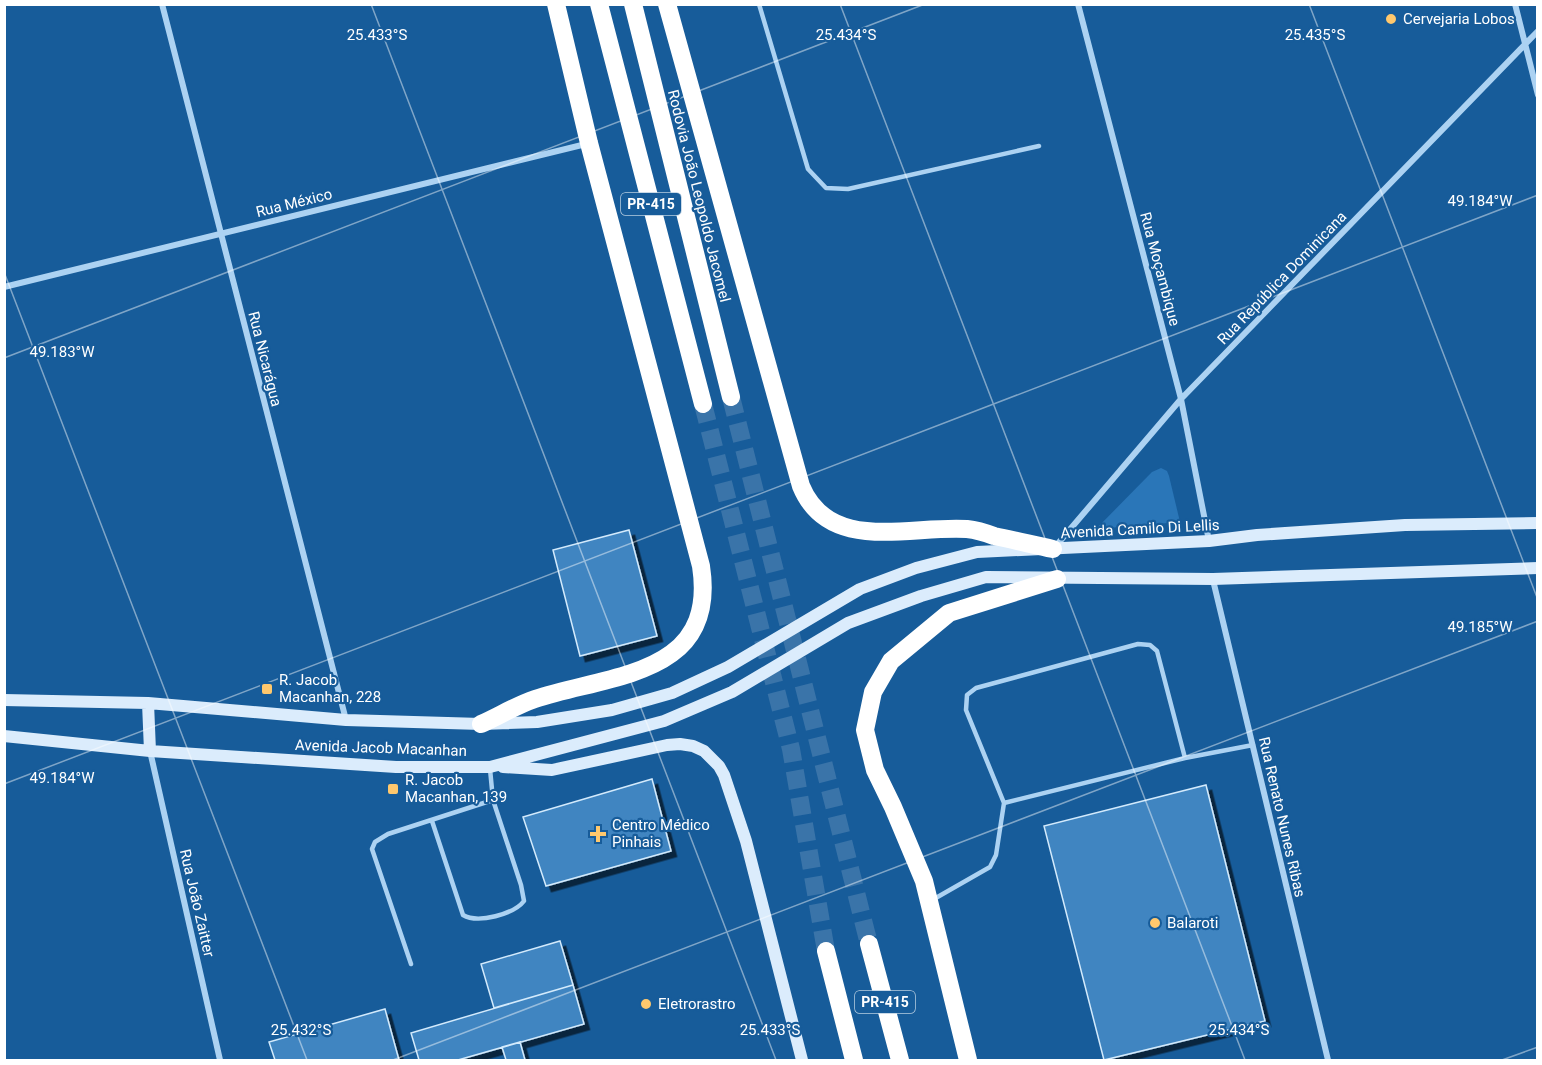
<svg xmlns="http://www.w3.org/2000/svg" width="1542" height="1065" font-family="Roboto,sans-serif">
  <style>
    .green { fill: #2a76b8 }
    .building { fill: #3f85c1; stroke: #d3eafc; stroke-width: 1.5; filter: url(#shadow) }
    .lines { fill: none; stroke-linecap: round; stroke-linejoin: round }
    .highway-tunnel { stroke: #3a74a9; stroke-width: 18; stroke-dasharray: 18 9; stroke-linecap: butt }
    .lane { stroke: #acd2f2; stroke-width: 4.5 }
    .street { stroke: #acd2f2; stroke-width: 6 }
    .secondary { stroke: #dbecfc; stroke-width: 12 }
    .highway { stroke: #fff; stroke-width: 18 }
    .ticks { fill: none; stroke: #fff; stroke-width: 1.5; stroke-opacity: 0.45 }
    .poi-dot { fill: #ffc86d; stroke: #175c9a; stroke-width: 2 }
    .labels { text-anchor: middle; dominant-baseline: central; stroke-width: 4.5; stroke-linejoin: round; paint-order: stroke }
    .shield { fill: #175c9a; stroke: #b9cee1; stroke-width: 1.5 }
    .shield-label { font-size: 14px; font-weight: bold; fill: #fff }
    .poi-label { font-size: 15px; fill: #fff; stroke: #175c9a; text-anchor: start }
    .street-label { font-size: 15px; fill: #fff; stroke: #175c9a }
    .ticks-label { font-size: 15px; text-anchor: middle; fill: #fff; stroke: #175c9a; stroke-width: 4.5; stroke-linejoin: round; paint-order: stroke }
  </style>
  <defs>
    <filter id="shadow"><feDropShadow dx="5.5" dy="5.5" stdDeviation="0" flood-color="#0009"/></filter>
  </defs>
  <rect width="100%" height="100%" fill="#175c9a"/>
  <path class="green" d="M1161,468l6,3 2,5 11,46 -84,7 56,-57z"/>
  <path class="building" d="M629,530l28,106 -77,20 -27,-106z
    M652,779l19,72 -125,35 -23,-69z
    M1206,785l59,236 -161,39 -60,-234z
    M560,941l13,44 -79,23 -13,-44z
    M573,985l11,39 -126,36h-39l-8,-27z
    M385,1009l14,51h-124l-6,-18z
    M520,1042l5,18h-19l-4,-13z"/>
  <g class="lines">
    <path class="highway-tunnel" d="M731,397l138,547
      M703,404l88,345 35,202"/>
    <path class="lane" d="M759,4l49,165 18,19 22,1 191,-43
      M1004,803l181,-45 68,-13
      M432,821l31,94c15,9 51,-1 61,-14l-3,-16 -28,-85 -3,-31
      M934,899l56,-32 6,-12 8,-52 -38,-93 1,-15 9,-7 162,-44 12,1 7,6 28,107
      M411,964l-39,-115 3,-7 13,-8 105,-34"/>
    <path class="street" d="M162,4l184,716
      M1078,4l103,395 28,142
      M1515,4l23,91
      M4,287l582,-143
      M1055,547l126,-148 357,-368
      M1213,580l115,480
      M150,751l70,309"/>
    <path class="secondary" d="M4,700l144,3 198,17 135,4 56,-2 75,-12 60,-17 56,-26 132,-78 56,-21 61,-16 232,-11 48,-6 148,-10 133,-2
      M148,703l2,48
      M4,736l146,15 246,16h94l174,-46 68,-29 116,-69 73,-27 65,-19 227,2 325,-11
      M503,767l49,3 115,-25 13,-1 13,2 11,5 15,15 5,9 22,66 56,219"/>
    <path class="highway" d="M599,4l104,400
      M633,4l98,393
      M667,4l134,482c28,68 109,39 166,43 9,1 19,4 27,7 20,4 40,9 59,13
      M481,724c18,-8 36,-19 54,-25 75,-25 183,-22 166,-133l-112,-423 -33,-139
      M869,944l31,116
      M826,951l28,109
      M968,1060l-44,-179 -31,-74 -18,-37 -10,-40 8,-38 18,-31 58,-48 108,-34"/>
  </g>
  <path class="ticks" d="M371,4l405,1056M840,4l405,1056M1309,4l229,596M4,272l303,788M4,358l921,-354M4,784l1534,-589M393,1060l1145,-439M1502,1060l36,-13"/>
  <g class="poi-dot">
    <circle cx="1391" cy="19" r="6"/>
    <rect x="261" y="683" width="12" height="12" rx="3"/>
    <rect x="387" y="783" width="12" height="12" rx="3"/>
    <path d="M595 825h6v6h6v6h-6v6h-6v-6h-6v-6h6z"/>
    <circle cx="1155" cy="923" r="6"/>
    <circle cx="646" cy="1004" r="6"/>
  </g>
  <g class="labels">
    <g class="shield">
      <rect x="621" y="193" width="60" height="22" rx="4.5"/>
      <rect x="855" y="991" width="60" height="22" rx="4.5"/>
    </g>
    <g class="shield-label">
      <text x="651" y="204">PR-415</text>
      <text x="885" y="1002">PR-415</text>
    </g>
    <g class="poi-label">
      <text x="1403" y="19">Cervejaria Lobos</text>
      <text x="279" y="680">R. Jacob<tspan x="279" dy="17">Macanhan, 228</tspan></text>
      <text x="405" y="780">R. Jacob<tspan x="405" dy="17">Macanhan, 139</tspan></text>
      <text x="612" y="825">Centro Médico<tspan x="612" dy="17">Pinhais</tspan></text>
      <text x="1167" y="923">Balaroti</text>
      <text x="658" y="1004">Eletrorastro</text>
    </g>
    <g class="street-label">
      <text transform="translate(699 196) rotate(76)">Rodovia João Leopoldo Jacomel</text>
      <text transform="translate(294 203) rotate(-14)">Rua México</text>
      <text transform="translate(1160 269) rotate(75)">Rua Moçambique</text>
      <text transform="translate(1282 278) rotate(-46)">Rua República Dominicana</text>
      <text transform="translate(265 359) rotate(76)">Rua Nicarágua</text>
      <text transform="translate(1140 529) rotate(-3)">Avenida Camilo Di Lellis</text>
      <text transform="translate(381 748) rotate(2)">Avenida Jacob Macanhan</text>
      <text transform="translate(1282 817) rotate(77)">Rua Renato Nunes Ribas</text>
      <text transform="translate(197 903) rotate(77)">Rua João Zaitter</text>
    </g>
  </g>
  <g class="ticks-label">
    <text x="377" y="40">25.433°S</text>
    <text x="846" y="40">25.434°S</text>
    <text x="1315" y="40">25.435°S</text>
    <text x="1480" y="206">49.184°W</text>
    <text x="62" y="357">49.183°W</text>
    <text x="1480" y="632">49.185°W</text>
    <text x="62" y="783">49.184°W</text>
    <text x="301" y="1035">25.432°S</text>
    <text x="770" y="1035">25.433°S</text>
    <text x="1239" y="1035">25.434°S</text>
  </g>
  <rect width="1542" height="1065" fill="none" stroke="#ffffff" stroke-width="12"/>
</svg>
